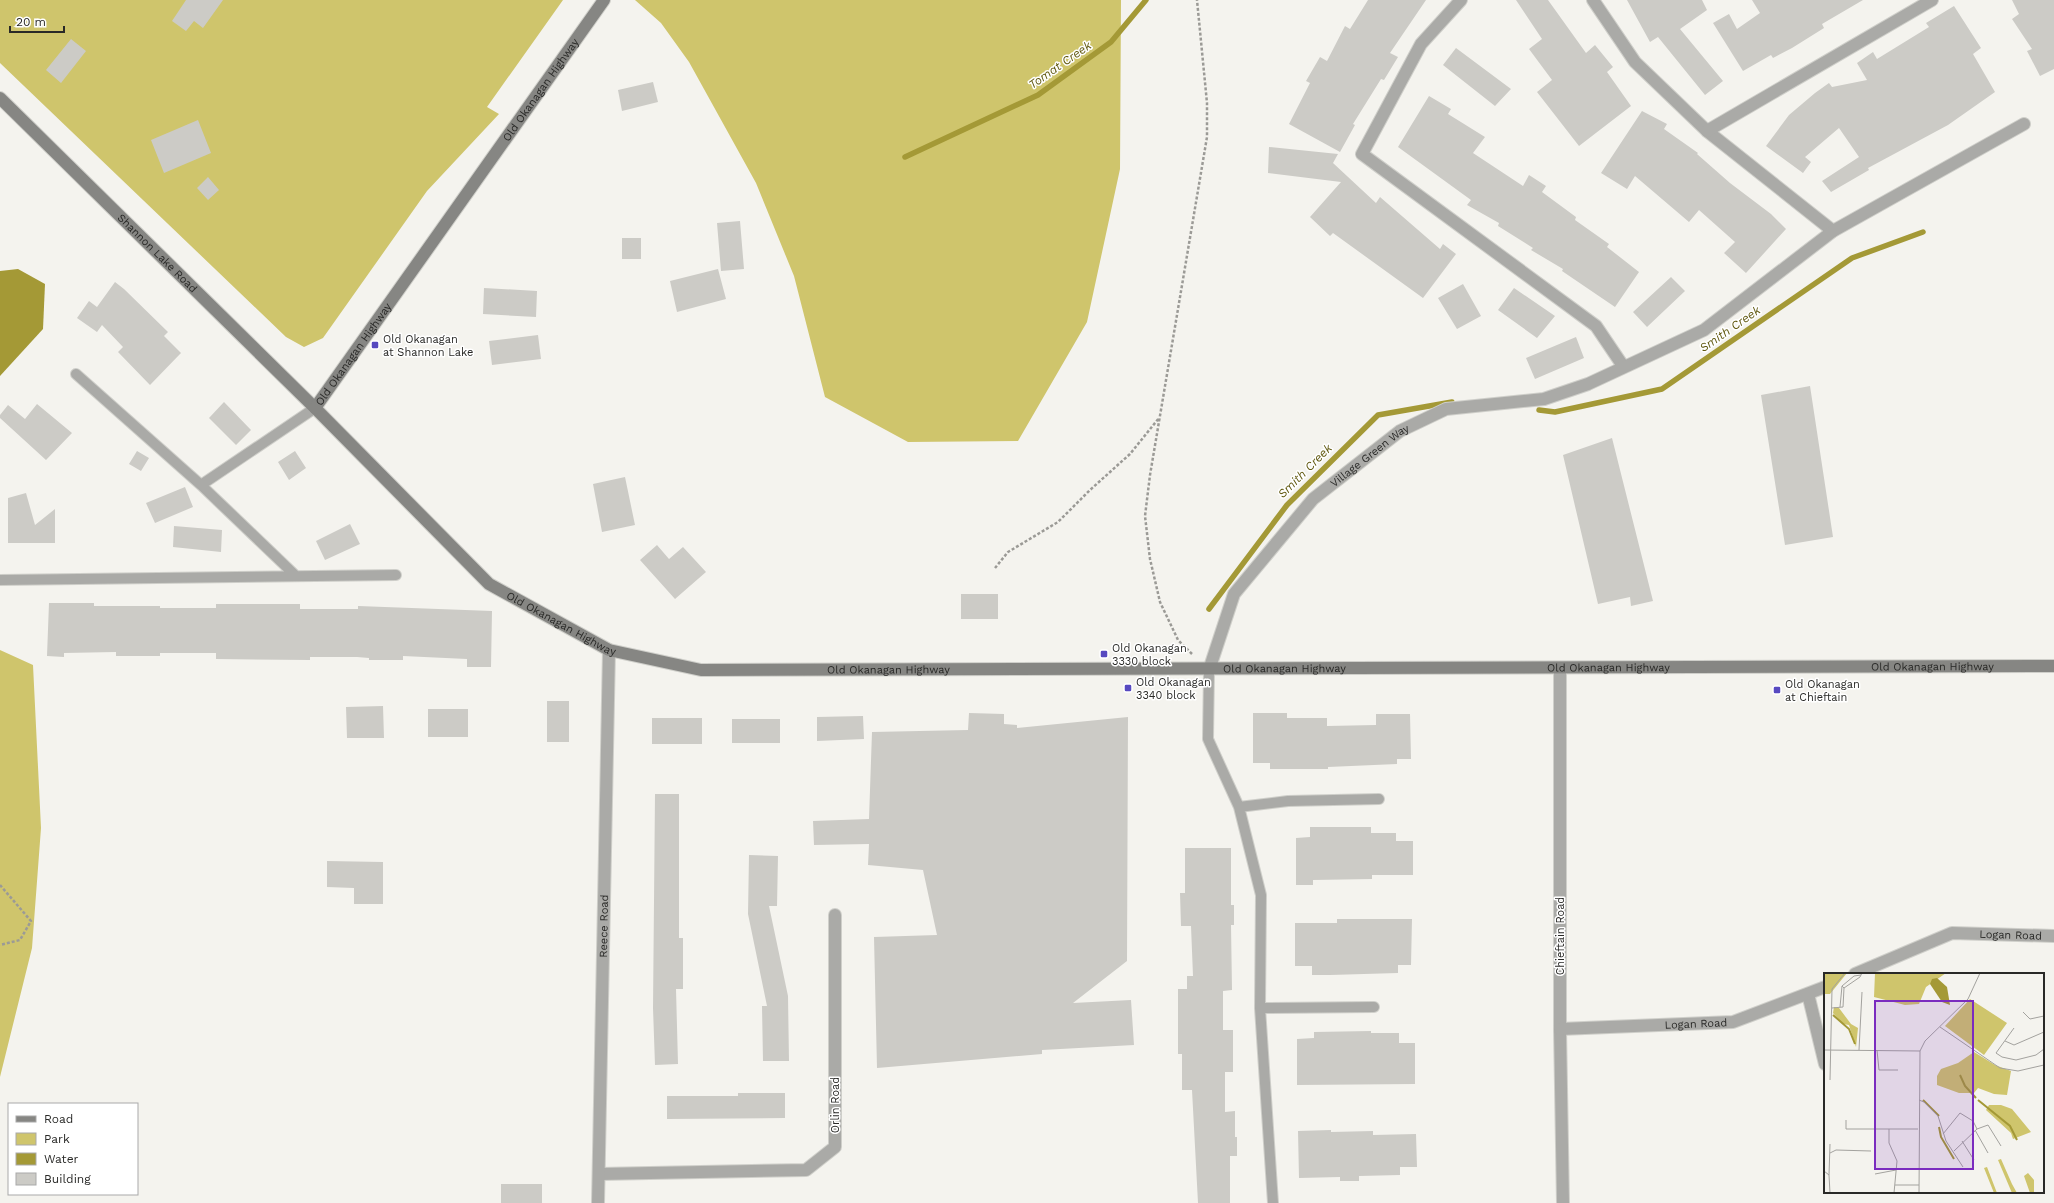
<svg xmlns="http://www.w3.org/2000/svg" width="2054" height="1203" font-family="'Work Sans',sans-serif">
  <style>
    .green { fill: #cfc56c }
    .water { fill: #a49936 }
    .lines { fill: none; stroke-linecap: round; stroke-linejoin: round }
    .stream { stroke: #a49936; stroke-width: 5.5 }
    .building { fill: #cccbc6 }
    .lane-casing { stroke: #cfcfca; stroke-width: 12 }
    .street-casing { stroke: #cfcfca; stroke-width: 14 }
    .secondary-casing { stroke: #cfcfca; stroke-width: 14 }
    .path { stroke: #9b9a96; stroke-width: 2.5; stroke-dasharray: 3 2; stroke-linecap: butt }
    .lane { stroke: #aaaaa7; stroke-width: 10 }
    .street { stroke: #aaaaa7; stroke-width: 12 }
    .secondary { stroke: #868683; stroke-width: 12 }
    .poi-dot { fill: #5749c0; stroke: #fff; stroke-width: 1.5 }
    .labels { text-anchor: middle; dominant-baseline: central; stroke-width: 3; stroke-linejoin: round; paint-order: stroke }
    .street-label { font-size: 11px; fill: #292927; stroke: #fff }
    .poi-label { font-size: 11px; fill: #292927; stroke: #fff; text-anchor: start }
    .water-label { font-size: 12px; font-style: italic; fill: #60580f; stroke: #fff }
    .inset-river { fill: none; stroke: #a49936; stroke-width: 2 }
    .inset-road { fill: none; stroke: #a3a29e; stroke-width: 1 }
    .view { fill: #7b2cbf; fill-opacity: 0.15; stroke: #7b2cbf; stroke-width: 2 }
    .inset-edge { fill: none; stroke: #292927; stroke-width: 2 }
  </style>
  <rect width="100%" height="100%" fill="#f4f3ee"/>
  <path class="green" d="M0,0h563l-76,107 12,7 -72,77 -104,147 -19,9 -18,-10 -286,-274z
    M635,0h486l-1,169 -33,153 -69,119 -110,1 -83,-45 -31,-121 -38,-93 -67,-121 -28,-39z
    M0,650l33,15 8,163 -9,120 -32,129z"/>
  <path class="water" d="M18,269l27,15 -2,45 -43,47v-105z"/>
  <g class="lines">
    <path class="stream" d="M905,157l133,-62 73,-53 35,-42
      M1539,410l16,2 107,-23 190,-131 71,-26
      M1209,609l78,-104 91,-90 74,-13"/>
  </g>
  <path class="building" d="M186,0h37l-20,28 -9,-7 -8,10 -14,-10z
    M1368,0h58l-36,53 8,4 -14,23 -3,-1 -28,45 2,1 -15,27 -51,-28 21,-41 -4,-2 14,-24 7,4 18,-35 5,3z
    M1516,0h32l38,53 9,-8 18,22 -6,5 24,34 -52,40 -42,-54 15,-12 -23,-31 13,-10z
    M1627,0h75l5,10 -27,19 43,52 -18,14 -47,-58 -8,5z
    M1752,0h111l-41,24 2,4 -32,20 -19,10 -2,-3 -28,16 -30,-48 16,-9 8,15 23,-16z
    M2012,0h42v69l-14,7 -13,-25 5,-2 -20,-30 7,-5z
    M1954,6l27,42 -8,6 22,38 -47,33 -80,43 1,2 -38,22 -9,-11 37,-24 -20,-29 -34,29 6,5 -8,11 -37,-27 23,-31 26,-22 14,-10 3,4 35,-7 -10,-17 16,-11 4,7 52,-32 -3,-4z
    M71,39l15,12 -25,32 -15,-13z
    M1456,48l55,41 -16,17 -52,-41z
    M653,82l5,20 -36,9 -4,-21z
    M1429,96l22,13 -3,5 37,23 -12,16 50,33 6,-11 17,11 -4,6 34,25 -1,3 34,24 -2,3 32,25 -24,35 -53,-36 1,-2 -32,-19 2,-2 -35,-22 1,-3 -32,-18 4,-5 -73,-53z
    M1642,111l25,13 -3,5 34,24 -1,1 33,29 41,31 15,15 -40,44 -22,-20 11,-11 -36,-32 -10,12 -54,-46 -8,13 -26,-16z
    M198,120l13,33 -47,20 -13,-33z
    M1269,147l69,7 -5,9 43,40 4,-6 60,52 3,-5 13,10 -33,44 -90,-65 -3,3 -20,-19 31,-35 -73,-9z
    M208,177l11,13 -11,10 -11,-12z
    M740,221l4,48 -23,2 -4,-48z
    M622,238h19v21h-19z
    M718,269l8,30 -49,13 -7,-31z
    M1671,277l14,14 -38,36 -14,-15z
    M115,282l9,7 44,43 -4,4 17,17 -31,32 -32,-33 5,-5 -21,-22 -5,7 -20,-14 12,-17 8,6z
    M1463,284l18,32 -24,13 -19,-31z
    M484,288l53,3 -1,26 -53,-3z
    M1514,288l41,28 -18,22 -39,-28z
    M538,335l3,24 -49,6 -3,-24z
    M1576,337l8,21 -49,21 -9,-21z
    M1810,386l23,151 -48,8 -24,-150z
    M224,402l27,28 -15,15 -27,-27z
    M37,404l35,29 -26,27 -46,-42v-3l8,-10 17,14z
    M1612,438l41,163 -22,5 -1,-9 -32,7 -35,-149z
    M137,451l12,7 -8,13 -12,-7z
    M295,451l11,17 -17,12 -11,-18z
    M625,477l10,48 -33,7 -9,-48z
    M185,487l8,20 -38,16 -9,-20z
    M26,493l9,32 20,-16v34h-47v-45z
    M350,524l10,20 -35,16 -9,-19z
    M174,526l48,4 -1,22 -48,-5z
    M657,545l12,14 14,-12 23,25 -31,27 -35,-39z
    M961,594h37v25h-37z
    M49,603h45v3h66v2h56v-4h84v5h58v-3l134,5 -1,56h-24v-8l-64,-3v4h-34v-2l-12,-1h-47v3l-94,-1v-6h-56v3h-44v-4l-52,1v4l-17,-1z
    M547,701h22v41h-22z
    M383,706l1,32h-37l-1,-31z
    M428,709h40v28h-40z
    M969,713l35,1v10l13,1v3l111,-11 -1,244 -54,42 58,-3 3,45 -92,5v4l-165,14 -3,-131 63,-2 -14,-65 -55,-5 1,-21 -55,1 -1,-24 56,-2 3,-87 96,-2z
    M1253,713h34v5h40v8l49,-1v-11h34l1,45h-14v5l-69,3v2h-58v-6h-17z
    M863,716l1,23 -47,2v-24z
    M652,718h50v26h-50z
    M732,719h48v24h-48z
    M655,794h24v144h4v51h-7l2,75 -23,1 -2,-57z
    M1310,827h61v6h25v8h17v34h-41v4l-59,1v5h-17v-47l14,-1z
    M1185,848h46v57h3v20h-3l1,65 -9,1v39h10v42h-8v40l10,-1v26h2v19h-7v47h-32l-6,-113h-10v-36h-4v-65h9v-13h6l-2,-50h-10l-1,-33h5z
    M749,855l29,1 -1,50h-8l19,90 1,65h-26l-1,-55h5l-19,-92z
    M327,861l56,1v42h-29v-16l-27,-1z
    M1337,919h75l-1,46h-13v8l-68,2h-18v-9h-17v-43h42z
    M1371,1031v2h28v10h16v41l-118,1v-46l17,-1v-6z
    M738,1093h47v25l-118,1v-23h71z
    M1331,1130v2l42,-1v4l43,-1 1,33h-17v8l-41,1v5h-19v-4l-41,1 -1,-47z
    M501,1184h41v19h-41z"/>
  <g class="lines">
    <defs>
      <path id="lane" d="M76,374l125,111 95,91
        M201,485l114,-77
        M0,580l396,-5
        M1209,670l-1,69 31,68 22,88 -1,113 13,195
        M1239,807l49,-6 91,-2
        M1260,1008l114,-1"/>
      <g id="street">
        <path d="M1461,0l-40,44 -59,110 234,172 27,40"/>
        <path d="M1593,0l42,62 72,69 126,100"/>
        <path d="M1707,131l225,-131"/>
        <path d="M1560,668v361l3,174"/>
        <path id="s1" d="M1209,670l25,-76 79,-95 87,-68 46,-22 98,-10 44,-15 116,-54 129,-99 191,-107"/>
        <path id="s2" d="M1855,974l97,-41 102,3"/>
        <path d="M1808,994l17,70"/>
        <path id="s3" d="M1560,1029l173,-7 92,-35"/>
        <path d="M599,1174l207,-4 29,-23v-232"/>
        <path id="s4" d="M598,1203l11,-553"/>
      </g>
      <g id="secondary">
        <path id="s5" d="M0,98l315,310 174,176 120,66 92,20 1353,-4"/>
        <path id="s6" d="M315,408l289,-408"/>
      </g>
    </defs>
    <use href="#lane" class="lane-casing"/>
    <use href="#street" class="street-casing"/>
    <use href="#secondary" class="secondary-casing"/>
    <path class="path" d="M995,568l13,-16 50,-30 32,-32 40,-36 29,-36
      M1192,654l-14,-14 -18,-38 -10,-43 -5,-43 5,-41 57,-338v-34l-10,-103
      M0,885l31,36 -11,19 -20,5"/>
    <use href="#lane" class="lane"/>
    <use href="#street" class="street"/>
    <use href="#secondary" class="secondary"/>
  </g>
  <g class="poi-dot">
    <rect x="371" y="341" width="8" height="8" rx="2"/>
    <rect x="1100" y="650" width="8" height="8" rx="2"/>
    <rect x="1124" y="684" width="8" height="8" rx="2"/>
    <rect x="1773" y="686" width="8" height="8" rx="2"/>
  </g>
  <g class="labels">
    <g class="street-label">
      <text stroke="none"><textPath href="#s6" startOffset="390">Old Okanagan Highway</textPath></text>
      <text stroke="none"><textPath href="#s5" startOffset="221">Shannon Lake Road</textPath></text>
      <text stroke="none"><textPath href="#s6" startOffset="66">Old Okanagan Highway</textPath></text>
      <text stroke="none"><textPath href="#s1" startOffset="275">Village Green Way</textPath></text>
      <text stroke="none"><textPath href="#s5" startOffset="772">Old Okanagan Highway</textPath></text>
      <text stroke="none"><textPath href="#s5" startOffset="2152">Old Okanagan Highway</textPath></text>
      <text stroke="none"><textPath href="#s5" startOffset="1828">Old Okanagan Highway</textPath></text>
      <text stroke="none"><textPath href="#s5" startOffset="1108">Old Okanagan Highway</textPath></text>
      <text stroke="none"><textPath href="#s5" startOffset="1504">Old Okanagan Highway</textPath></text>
      <text stroke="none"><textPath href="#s4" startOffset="277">Reece Road</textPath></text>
      <text stroke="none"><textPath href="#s2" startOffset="164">Logan Road</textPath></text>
      <text transform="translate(1560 936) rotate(-90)">Chieftain Road</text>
      <text stroke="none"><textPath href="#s3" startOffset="136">Logan Road</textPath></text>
      <text transform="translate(835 1105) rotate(-90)">Orlin Road</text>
    </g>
    <g class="poi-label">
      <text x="383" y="339">Old Okanagan<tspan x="383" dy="13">at Shannon Lake</tspan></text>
      <text x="1112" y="648">Old Okanagan<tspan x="1112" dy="13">3330 block</tspan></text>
      <text x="1136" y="682">Old Okanagan<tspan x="1136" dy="13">3340 block</tspan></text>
      <text x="1785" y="684">Old Okanagan<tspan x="1785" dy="13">at Chieftain</tspan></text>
    </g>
    <g class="water-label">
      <text transform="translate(1060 65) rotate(-35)">Tomat Creek</text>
      <text transform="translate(1730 329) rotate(-35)">Smith Creek</text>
      <text transform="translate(1305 471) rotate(-45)">Smith Creek</text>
    </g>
  </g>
  <g transform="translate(1824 973)">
    <rect width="220" height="220" fill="#f4f3ee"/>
    <path d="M0,0h23l-17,21h-6zM51,0h71l-20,14 -7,17 -14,1 -31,-8zM146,26l37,24 -23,32 -39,-29zM10,34l5,1 12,16 7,4 -2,19 -7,-22 -6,-1 -10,-11zM150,79l21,13 16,6 -4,24 -13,-1 -16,-6 -4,5h-15l-22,-8v-9l4,-7 17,-6zM165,132h12l11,4 19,23 -18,7 -2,-6 -25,-23zM177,186l11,25 5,9h-5l-3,-7 -11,-26zM163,194l10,26h-3l-10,-25zM204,200l6,7v13h-4l-6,-17z" fill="#cfc56c"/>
    <path d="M113,5l10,9 3,18 -8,-3 -12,-18 2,-5z" fill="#a49936"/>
    <path class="inset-river" d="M9,42l16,14 6,15M136,102l5,11 11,12M99,127l16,16M154,127l32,26 7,14M115,154l2,10 13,22"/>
    <path class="inset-road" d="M20,15l16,-11 2,-4M16,34l2,-21M8,35l11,-1 1,-19 -2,-2 12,-10 7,-1M199,39l7,7 14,-3M116,54l60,41 18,3 26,-6M190,55l-18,25 6,4 14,3 20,-5 8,-6M181,68l9,4 30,-13M0,77l96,1M35,77l3,-58M53,77l2,20h19M6,107l2,-91 13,-16M95,127l5,2 14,14 8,25 17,26M22,147v9h72M65,156v14l8,18 -3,32M153,156l11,-4 13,21M151,157l13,23M119,161l17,-21 13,8 4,8 -23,22M138,168l12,19M6,180l6,-3 35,1M0,198l5,4 1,18M51,201l21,-4M5,202l1,-31M71,212h24M95,220l1,-142 5,-10 43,-42 12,-26"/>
    <path class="view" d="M51,28h98v168h-98z"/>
    <rect width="220" height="220" class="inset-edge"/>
  </g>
  <rect x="8" y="1103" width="130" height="92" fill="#ffffff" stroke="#a9a9a9"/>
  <rect x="16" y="1116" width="20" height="6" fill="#868683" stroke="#a9a9a9"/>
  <text x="44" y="1123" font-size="12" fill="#292927">Road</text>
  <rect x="16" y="1133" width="20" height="12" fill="#cfc56c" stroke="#a9a9a9"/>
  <text x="44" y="1143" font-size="12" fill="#292927">Park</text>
  <rect x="16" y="1153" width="20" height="12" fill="#a49936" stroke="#a9a9a9"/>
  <text x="44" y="1163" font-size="12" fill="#292927">Water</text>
  <rect x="16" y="1173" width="20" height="12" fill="#cccbc6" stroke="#a9a9a9"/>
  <text x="44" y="1183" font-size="12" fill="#292927">Building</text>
  <path d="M10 26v6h54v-6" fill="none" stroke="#292927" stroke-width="2"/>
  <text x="16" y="26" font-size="12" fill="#292927" stroke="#ffffff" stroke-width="3" paint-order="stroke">20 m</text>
</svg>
